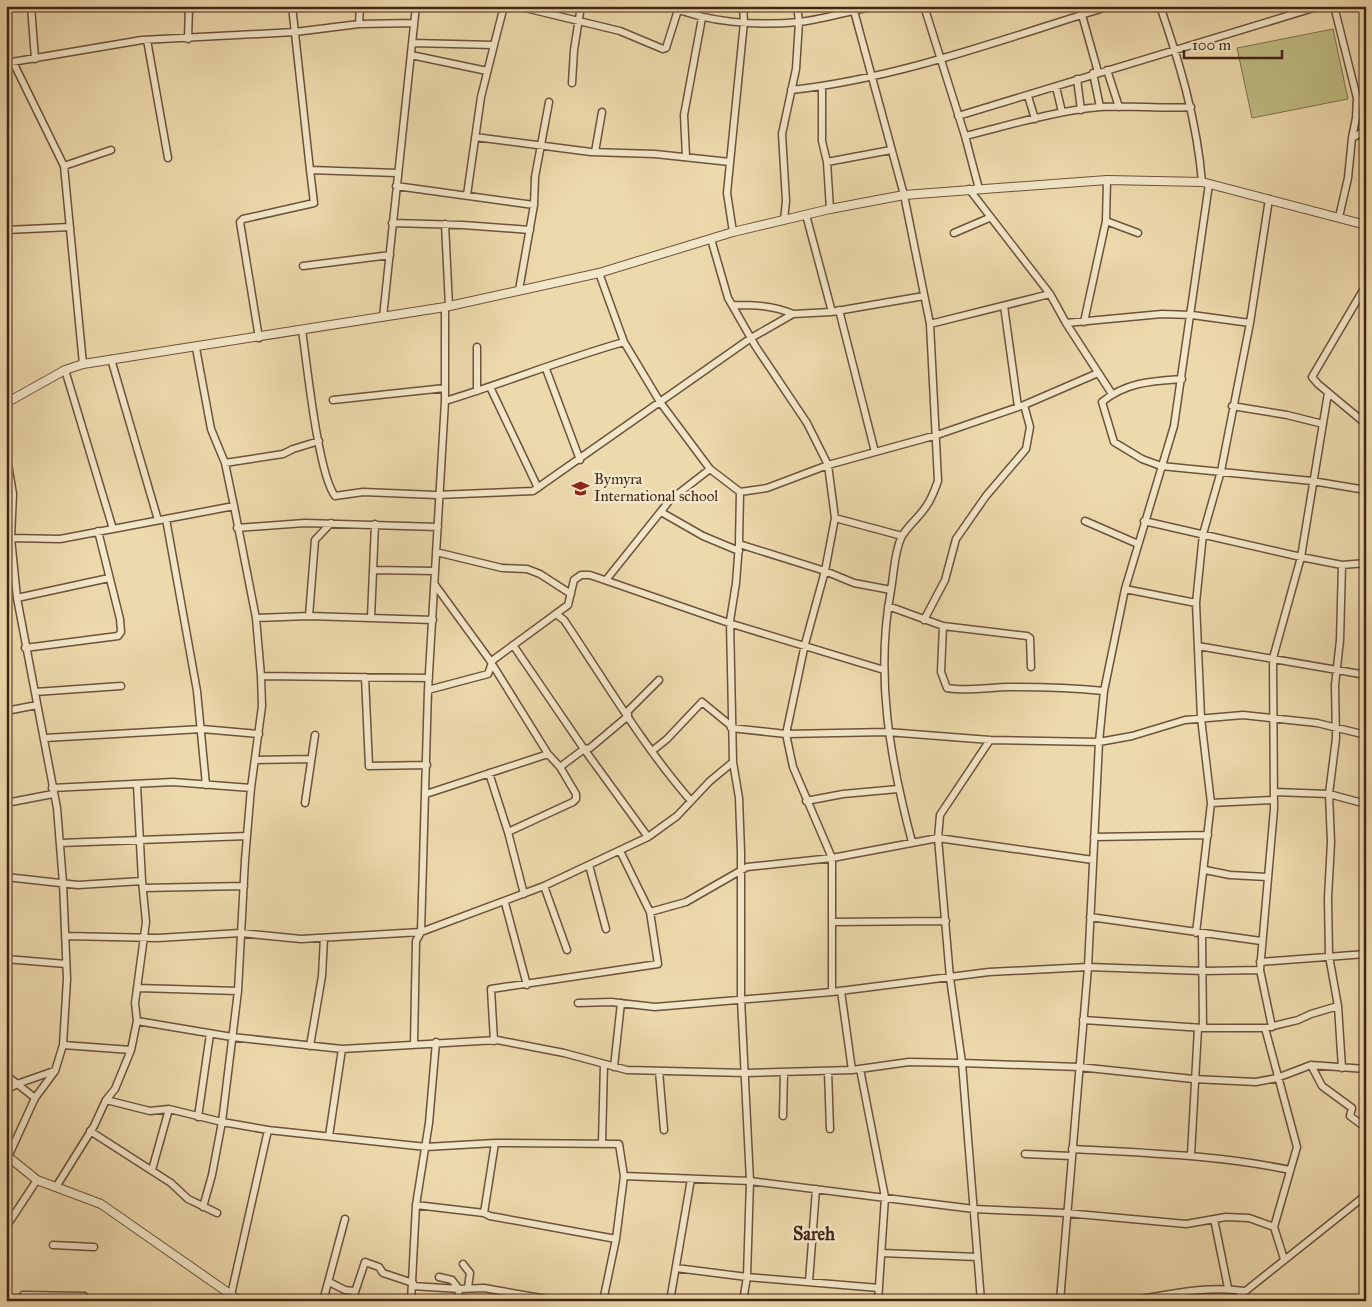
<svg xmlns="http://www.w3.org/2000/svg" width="1372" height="1307" font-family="'IM FELL Great Primer',serif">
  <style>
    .green { fill: #c0bd84; stroke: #81704e }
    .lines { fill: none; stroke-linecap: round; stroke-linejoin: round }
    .minor-casing { stroke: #6d523c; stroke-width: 9 }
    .tertiary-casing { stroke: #6d523c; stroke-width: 10 }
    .minor { stroke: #f3e7c9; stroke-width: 6 }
    .tertiary { stroke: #f3e7c9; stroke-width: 8 }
    .labels { text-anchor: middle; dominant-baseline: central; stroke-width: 5; stroke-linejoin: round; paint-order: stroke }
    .poi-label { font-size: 15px; fill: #422417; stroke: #f3e7c9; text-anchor: start }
    .quarter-label { font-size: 18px; font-weight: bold; fill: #422417; stroke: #f3e7c9 }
  </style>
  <rect width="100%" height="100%" fill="#eddaac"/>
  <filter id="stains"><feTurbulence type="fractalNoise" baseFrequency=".004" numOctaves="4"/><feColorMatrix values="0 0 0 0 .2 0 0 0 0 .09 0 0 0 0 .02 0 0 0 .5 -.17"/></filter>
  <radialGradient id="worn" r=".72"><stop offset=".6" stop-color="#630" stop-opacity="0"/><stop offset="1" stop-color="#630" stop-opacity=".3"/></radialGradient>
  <path class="green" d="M1333,29l15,70 -96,19 -15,-70z"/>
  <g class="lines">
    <defs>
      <path id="minor" d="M31,6l4,53
        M292,6l18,164 87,3
        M517,6l103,25 43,18 3,-1 12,-38
        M670,6c37,17 89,20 129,16 25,-3 51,-11 76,-16
        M924,6l41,130 14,53
        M1160,6c20,58 37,115 42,176
        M1334,6l23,92 -1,20 -4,20 -4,40 -9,39
        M854,11l50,184 26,129 8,157c-3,8 -6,17 -11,24 -7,12 -20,21 -26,33 -7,16 -7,35 -10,52 -16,85 -1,169 21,252
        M1082,15l16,57
        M359,24l1,-18
        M188,39l1,-33
        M147,40l21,118
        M412,43l82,2 10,-39
        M411,55l76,16
        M13,62l51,104 19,198
        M6,63l136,-23 153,-8 64,-8 55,-1
        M1107,70l12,37
        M1093,73l7,34
        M1077,79l4,31
        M572,83l2,-33 7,-44
        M822,86v55l5,21
        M1056,87l6,25
        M791,90c109,-12 215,-52 319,-84
        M1028,96l7,23
        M958,116l362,-110
        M965,136c45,-11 89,-25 135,-29 30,-2 61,2 91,0
        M475,137l116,15 64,2 75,8
        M1352,138l14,-8
        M595,152l7,-40
        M686,157l-2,-42 18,-97
        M64,166l47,-16
        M396,186l138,19
        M969,189l81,105 16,29 46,71
        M467,195l14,-98 13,-52
        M830,209l-3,-47 64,-12
        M806,215l26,97
        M784,220l2,-19 -4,-67 14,-65 3,-47 -2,-16
        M1106,221l32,12
        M392,223l71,2 67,5
        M445,224l4,82
        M6,230l64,-3
        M733,232l-6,-39 17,-171 -1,-16
        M954,233l35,-15
        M303,266l87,-11
        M599,273l25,69 36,60 50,67 30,23 27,-4 61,-23 109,-30 87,-30 74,-32
        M1366,285l-54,92 6,7 48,40
        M519,290l15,-85 1,-28 14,-75
        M732,305c22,0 40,0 61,9
        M1004,306l14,101
        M839,310l36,142
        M383,317l33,-311
        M1084,322l22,-101 1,-41
        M1066,323l96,-9 30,1 58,8
        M930,324l120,-30
        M302,330c5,34 16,144 33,166l28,-4 73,3 97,-4 218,-153 42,-24 38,-2 93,-16
        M259,338l-19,-116 3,-3 71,-16 -4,-33
        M111,359l47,161
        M546,369l34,91
        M65,370l48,159
        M1182,379c-30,2 -56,3 -80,23l12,40 28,17 19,7 151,15 54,9
        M490,387l48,101
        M477,391v-44
        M333,400l112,-12
        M445,401c60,-18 118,-42 179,-59
        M1232,406l55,9 36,9
        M6,452l7,42 -2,44 6,60 40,210 6,75 4,96 -4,66 -8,26 -20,27 -27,59
        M225,463l58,-9 10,-5 26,-8
        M740,492l-1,52 86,27 29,12 37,7
        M661,512l42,24 36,15
        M835,518l67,18
        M166,519l31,172 9,94
        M1085,521l53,23
        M1144,521l157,36 41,8 24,-2
        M237,528l68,-5 133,4
        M11,538l49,1 174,-33
        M739,544l-3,39 -6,38 3,141 6,36 2,54v147l9,182 -3,96 -4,24
        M436,552l66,16 25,1 13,5 31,20
        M373,570l62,1
        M606,580l64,-80 40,-31
        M435,585l54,74 59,95 12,13 16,27v5l-3,3 -65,30
        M1125,589l71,14
        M17,598l92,-20
        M888,606l55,20 84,10 3,2 1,29
        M556,614l8,6c41,61 79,126 127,181
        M309,616l6,-76 16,-17
        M256,618l53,-2 124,4
        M371,618l4,-94
        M924,620l21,-40 11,-41 30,-43 40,-47 4,-22 -6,-22
        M943,626l-2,46 6,16c22,4 42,-1 63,-1 32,0 63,1 94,4
        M513,645l71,104 64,88
        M1198,646l168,29
        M25,648l93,-12 3,-4 -1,-13 -22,-88
        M261,676l168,2
        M365,677l4,89 58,-1
        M428,690l60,-16 5,-14 75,-55 6,-25 7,-5h9l142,49 152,46
        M35,692l86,-6
        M6,711l31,-6
        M45,738l157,-9 57,5
        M652,751l15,-12 35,-37 28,23 1,3 55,6 19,-90 20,-73 10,-53 -7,-53 -21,-42 -51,-76 -28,-49 -17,-59
        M255,760l56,-1
        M560,767l24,-18 6,-1 38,-32v-5l31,-31
        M489,773l19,59 16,62
        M52,788l121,-6 78,6
        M1274,792l55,2 37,10
        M426,794l122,-40
        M806,801l37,-7 55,-5
        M6,803l47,-9
        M305,803l10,-68
        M1211,803l63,-3
        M1094,837l114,-2
        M60,843l187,-7
        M589,865l17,64
        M1205,870l25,5 37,2
        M6,877l72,8 64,-4
        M544,886l23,64
        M143,888l101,-2
        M505,903l22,82
        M650,912l36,-10 61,-35 85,-9 106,-20 155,22
        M1090,917l171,24
        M832,922l114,-1
        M1196,933l15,-130 -10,-85 -5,-115 7,-69 18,-63 29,-148 19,-124
        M1202,934l1,94
        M65,936l93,2 82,-5 61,6 120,-7 123,-46 104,-49 29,-21 33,-35 23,-19
        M6,959l60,5
        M1260,962l106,-8
        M138,988l100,3
        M841,991l11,79
        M832,992v-134l-39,-91 -7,-33 101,-2 103,8 109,2 33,-6 53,-16 58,-5 74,8 49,12
        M578,1003l33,-1 44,5 177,-15 157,-20 99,-5 115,4 57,-1
        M1083,1020l120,8h62l33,-8 13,-6 27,-8
        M137,1021l95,16 110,12 155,-9 67,13 63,17 119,3 106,-3 57,-8 53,1 117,4 114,12 63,3 21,-4 34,-13 55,4
        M1272,1027l-12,-57 14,-161 -1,-151 28,-101 27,-164
        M1265,1028l32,119 -23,80 10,32
        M494,1041l-3,-52 167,-25 -8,-52 -30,-61
        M414,1044l2,-103 5,-9 7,-242 17,-289v-94
        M63,1045l68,5
        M310,1046l12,-70 2,-38
        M1311,1065l11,21 30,22 -2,8 16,12
        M614,1067l7,-64
        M1342,1068l-4,-62 -9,-50 -1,-58 3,-56 -2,-48 7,-56 -1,-53 5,-45 2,-75
        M860,1069l25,128 -7,104
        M659,1071l5,59
        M828,1071l2,58
        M6,1075l29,23
        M6,1090l11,-6 37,-13
        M106,1100l44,11 19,-2 53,13 16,-131 7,-131 6,-72 11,-82 -1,-30 -5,-58 -22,-112 -9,-43 -14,-34 -15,-81
        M783,1116l1,-44
        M198,1117l12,-83
        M90,1131l81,52 17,16 29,14
        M329,1136l13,-87
        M602,1143l2,-79
        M1072,1149c73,4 146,6 218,21
        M1025,1154l46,2
        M1191,1155l7,-127
        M152,1170l17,-61
        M624,1176l126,5 224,28 92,4 120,11 40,-7 23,1 25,9
        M56,1187l38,-61 12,-26 9,-11 16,-39 6,-29 -2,-18 11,-81 -4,-41 -5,-96
        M416,1205l68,8 6,3 126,23
        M203,1207l9,-32 10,-53 46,8 158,17 69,-4 124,1 5,32 -8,63 -13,62
        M484,1213l11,-70
        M1214,1219l14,69
        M6,1227l31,-47
        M53,1245l41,2
        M882,1253l95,4
        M463,1264l7,9 -2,14
        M676,1268l71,9 132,11
        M439,1277l13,3 7,9 -1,12
        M329,1282l16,8 8,1
        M809,1282l7,-93
        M413,1286l46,3 25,-1 74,13
        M23,1295l61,1
        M231,1295l37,-165
        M323,1301l22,-82
        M352,1301l13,-39 14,5 4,6 30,10
        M411,1301l5,-96 13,-82 7,-81
        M670,1301l21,-122
        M981,1301l-19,-238 -12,-85 -12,-140 2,-23 50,-75
        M1060,1301l28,-334 11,-225 5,-51 21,-102 49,-163 35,-242
        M1129,1301c38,-6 77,-16 115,-10
        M1233,1301l133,-106"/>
      <path id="tertiary" d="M6,403l59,-33 18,-6 362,-57 154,-34 134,-41 97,-23 74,-14 203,-15 95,2 164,43
        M6,1155l31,25 64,24 139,97"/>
    </defs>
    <use href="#minor" class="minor-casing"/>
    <use href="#tertiary" class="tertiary-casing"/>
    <use href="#minor" class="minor"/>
    <use href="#tertiary" class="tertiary"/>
  </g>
  <defs>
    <symbol id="school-bare" viewBox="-9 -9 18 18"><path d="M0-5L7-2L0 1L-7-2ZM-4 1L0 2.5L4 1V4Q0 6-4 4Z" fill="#8f2418" stroke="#f3e7c9" stroke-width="2.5" paint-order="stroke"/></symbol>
  </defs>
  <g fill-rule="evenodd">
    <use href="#school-bare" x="568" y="476" width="25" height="25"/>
  </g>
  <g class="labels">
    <g class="poi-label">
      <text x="594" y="479">Bymyra<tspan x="594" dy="17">International school</tspan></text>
    </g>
    <g class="quarter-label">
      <text x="814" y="1234">Sareh</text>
    </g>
  </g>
  <rect width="1372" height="1307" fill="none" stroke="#eddaac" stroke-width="25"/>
  <rect x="8" y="8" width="1357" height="1292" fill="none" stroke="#422417" stroke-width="2.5"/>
  <rect x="12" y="12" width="1347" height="1282" fill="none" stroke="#422417"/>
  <path d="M1184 50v8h98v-8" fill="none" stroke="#422417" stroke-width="2.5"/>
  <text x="1192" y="50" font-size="15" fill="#422417" stroke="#f3e7c9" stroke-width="4" paint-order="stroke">100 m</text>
  <rect width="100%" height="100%" filter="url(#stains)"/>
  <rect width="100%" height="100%" fill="url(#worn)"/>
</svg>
